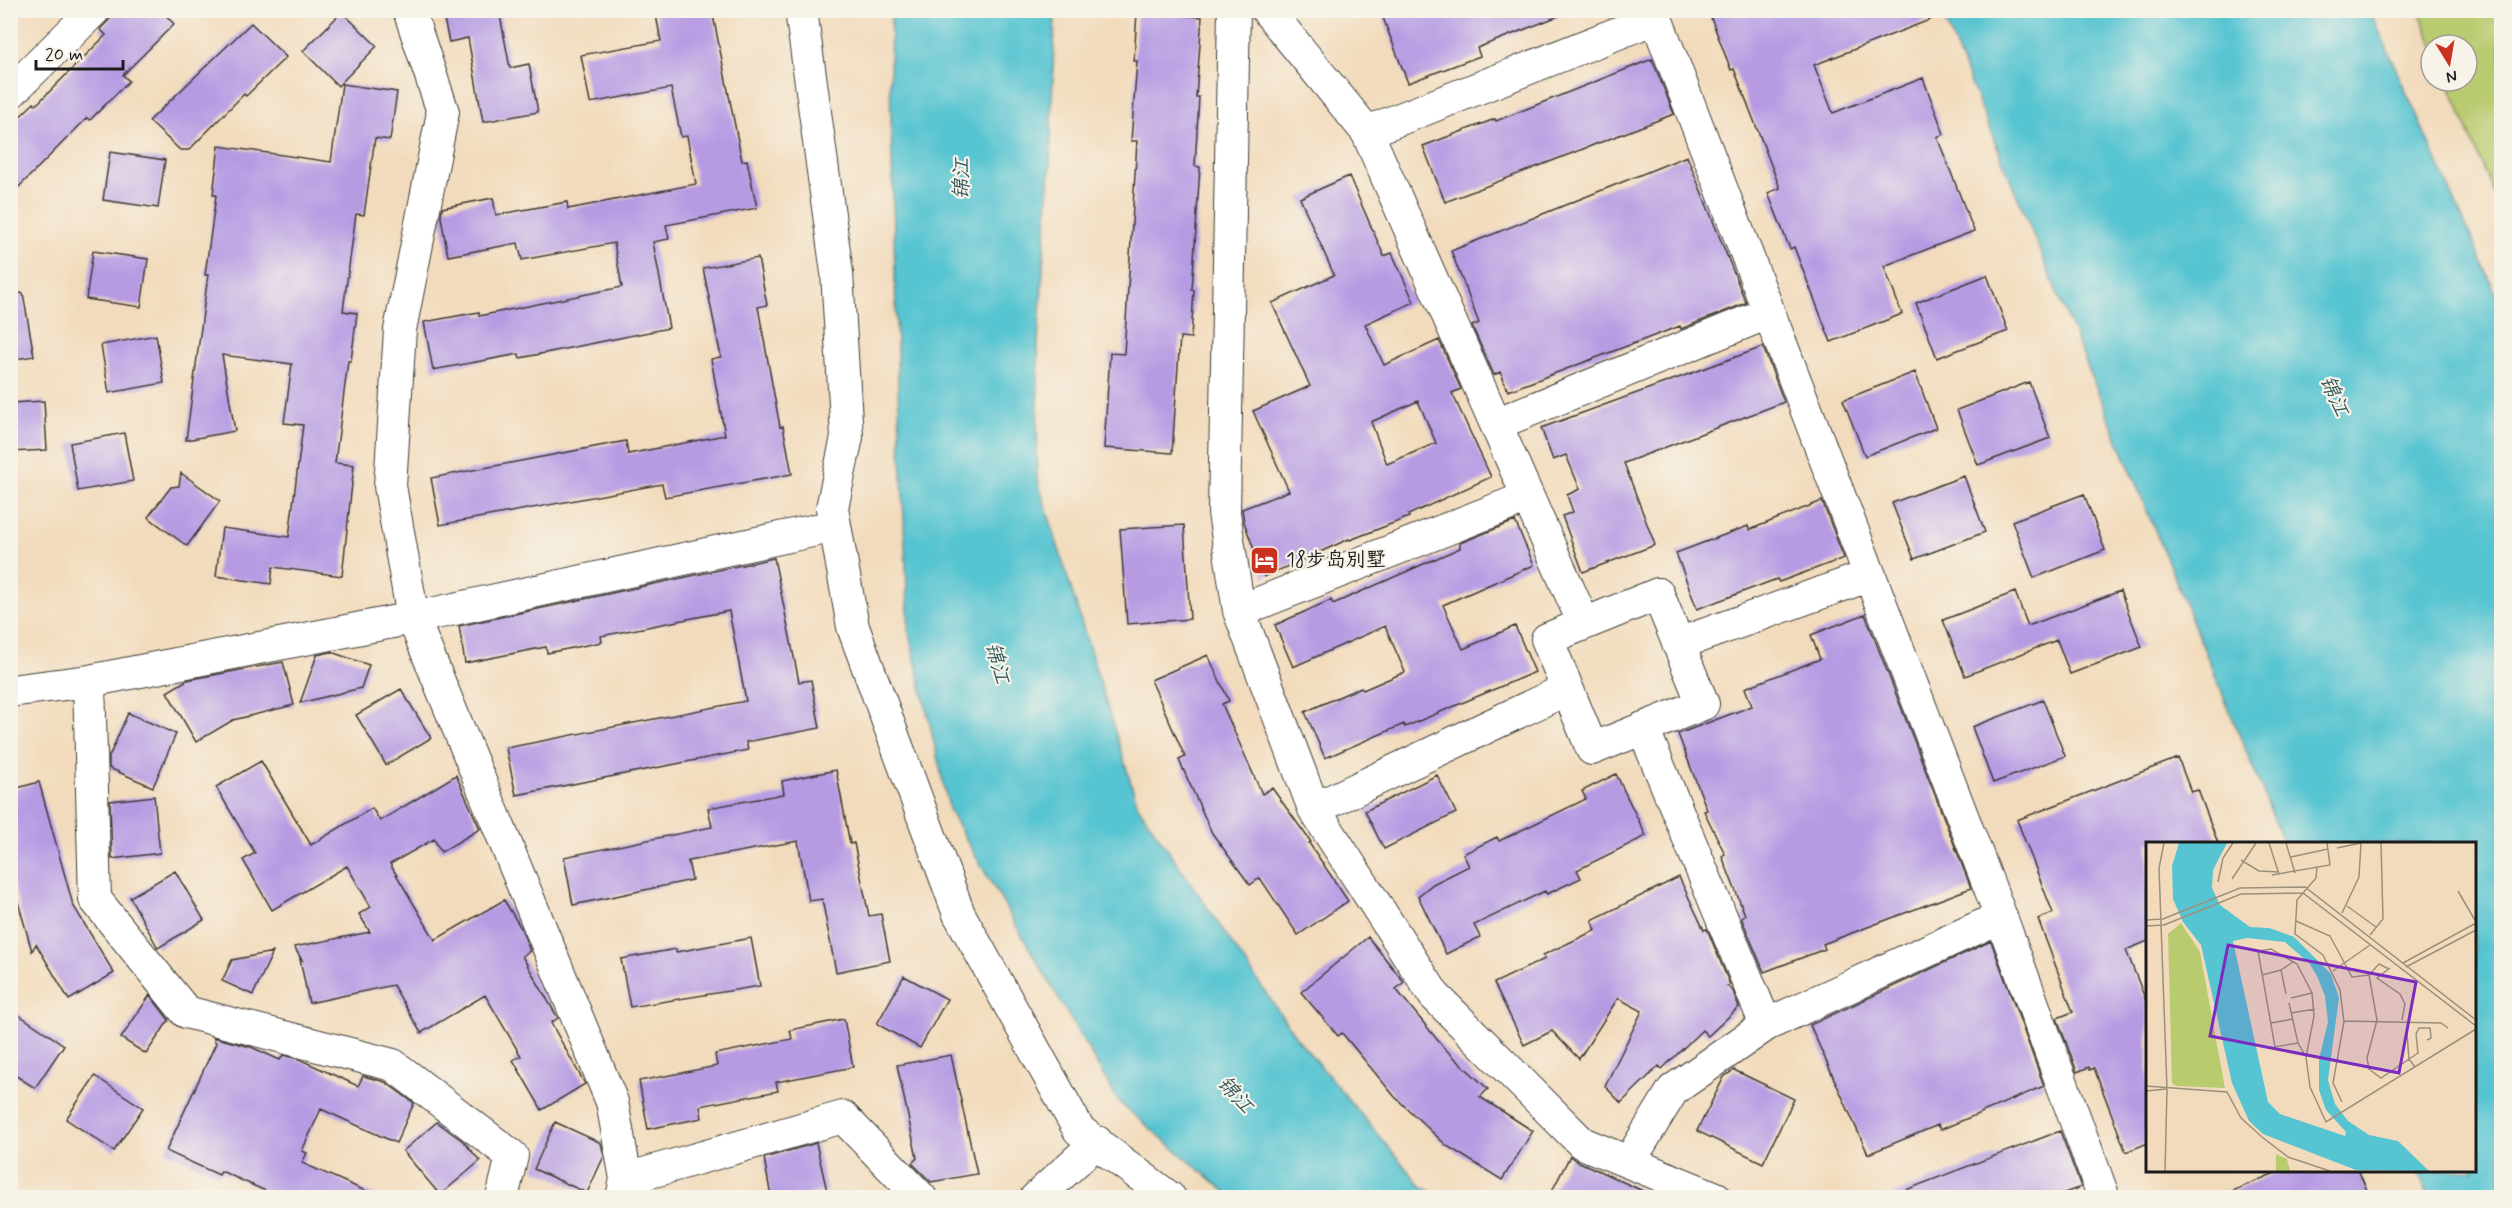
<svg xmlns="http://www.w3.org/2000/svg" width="2512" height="1208" font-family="Mynerve,'LXGW WenKai TC',sans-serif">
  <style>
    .green { fill: #b9cb6f; stroke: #6a7446; stroke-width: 1.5 }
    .water { fill: #57c4d1; stroke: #3a7076; stroke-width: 1.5 }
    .building { fill: #b69be3; fill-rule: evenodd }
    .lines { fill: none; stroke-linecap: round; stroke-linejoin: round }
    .minor-casing { stroke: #3c3934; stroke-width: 34 }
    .minor { stroke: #fff; stroke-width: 32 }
    .labels { text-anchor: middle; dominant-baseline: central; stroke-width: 4.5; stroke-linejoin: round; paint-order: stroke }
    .poi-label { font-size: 20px; fill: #1c1c1c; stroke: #f7f3e8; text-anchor: start }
    .water-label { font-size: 21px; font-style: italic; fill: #31575b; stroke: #f7f3e8 }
    .inset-road { fill: none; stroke: #9c8f7c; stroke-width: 1.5 }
    .view { fill: #7b2cbf; fill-opacity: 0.15; stroke: #7b2cbf; stroke-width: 3 }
    .inset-edge { fill: none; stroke: #1c1c1c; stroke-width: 3 }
  </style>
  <rect width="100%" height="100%" fill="#f7f3e8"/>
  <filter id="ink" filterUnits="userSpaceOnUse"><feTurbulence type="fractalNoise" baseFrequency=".0167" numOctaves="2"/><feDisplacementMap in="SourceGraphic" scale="12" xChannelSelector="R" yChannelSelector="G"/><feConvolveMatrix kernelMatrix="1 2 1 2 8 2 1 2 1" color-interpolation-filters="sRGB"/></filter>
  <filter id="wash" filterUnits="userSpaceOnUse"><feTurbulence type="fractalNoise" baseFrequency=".008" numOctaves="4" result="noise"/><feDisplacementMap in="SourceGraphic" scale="24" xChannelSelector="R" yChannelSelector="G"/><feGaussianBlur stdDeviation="1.35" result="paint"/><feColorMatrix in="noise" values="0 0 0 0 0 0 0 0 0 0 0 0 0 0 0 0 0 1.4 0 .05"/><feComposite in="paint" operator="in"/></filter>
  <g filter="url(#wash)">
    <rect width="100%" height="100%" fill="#f2dbbc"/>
    <path class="green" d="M2419,11h82v200l-53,-130h19v-36h-34z"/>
    <path class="water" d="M891,11h164l-5,156 -12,175 -1,136 101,328 158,231 125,149 19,11h-208l-113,-95 -169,-290 -41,-179 -11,-244 -8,-307z
      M1941,11h429l131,294v892h-72l-11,-26 56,-1v-326l-190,-1z"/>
    <g id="blocks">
      <path class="building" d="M119,10h42l13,14 -51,51 6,6 -39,39 -3,-2 -77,78v-70l24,-23 2,2 70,-70 -6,-6z
        M442,10h57l11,58 19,-4 9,48 -55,10 -15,-84 -19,4z
        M655,10h57l30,151 5,-1 10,48 -91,17 3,14 -16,3 16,86 -149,30 -1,-4 -86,16 -9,-48 55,-10v4l143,-29 -8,-44 -92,17 -4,-17 -70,13 -7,-39 1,-9 51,-10 3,17 71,-13 1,7 128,-25 -9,-48 -6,1 -10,-49 -81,15 -9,-48 80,-14z
        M1380,10h189v2l-92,36 3,8 -72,27z
        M1708,10h242v2l-136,53 19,48 90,-35 21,56 -7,3 37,94 -90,35 18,48 -71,28 -37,-95 -4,2 -22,-56 12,-5 -46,-119 -3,1z
        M342,12l35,34 -39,40 -35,-35z
        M1137,12l65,5 -6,80h3l-4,69 5,1 -8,123h2l-3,48 -11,-1 -8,116 -68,-5 6,-95 14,1 13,-213h-6l6,-80h-3z
        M251,23l35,34 -40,39 -2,-2 -55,56h-9l-31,-29z
        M1652,59l22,55 -229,88 -22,-56 72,-27 1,2z
        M342,84l55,8 -7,48 -15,-2 -11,77 -8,-1 -13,97 14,2 -6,48h-3l-13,102 19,2 -12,111 -69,-9 -2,17 -55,-8 6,-48 67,9 14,-112 -19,-2 8,-59 -70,-9 13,76 -49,9 22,-165h-3l11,-80h-3l6,-49 112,16z
        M110,152l55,8 -7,48 -55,-8z
        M1687,156l59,147 -65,26 -1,-3 -172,65 -8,-19 -6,3 -22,-49 7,-3 -28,-72z
        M1349,176l35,80 8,-3 22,49 -49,22 19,41 55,-25 22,49 -9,4 39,84 -83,38 1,2 -59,23 -1,-1 -85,38 -20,-55 -2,-13 47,-18 -36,-80 57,-25 -38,-83 62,-28 -34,-77zM1418,401l18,42 -49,21 -16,-42z
        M93,251l55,8 -7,48 -55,-8z
        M758,258l9,47 -9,2 22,120 3,-1 9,48 -127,23 -3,-13 -222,41 -9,-47 195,-37 2,13 97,-19 -14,-76 10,-2 -18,-89z
        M1987,275l21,56 -71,27 -21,-55z
        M23,293l11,63 -24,4v-66z
        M156,335l8,48 -55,10 -8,-48z
        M1763,347l21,55 -160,61 31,82 -72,27 -21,-56 11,-4 -6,-17 13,-6 -14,-34 -13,5 -12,-32z
        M1915,372l21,56 -71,28 -22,-56z
        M2029,382l21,56 -72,27 -21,-55z
        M44,401l3,49 -37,2v-49z
        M124,433l9,48 -55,10 -8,-48z
        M181,473l39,28 -33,45 -39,-29 23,-30 8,-1z
        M1964,476l21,56 -71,27 -22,-56z
        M2084,494l21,56 -71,28 -22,-57z
        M1822,501l22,57 -65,24 -2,-3 -80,30 -21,-56 72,-27 1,4z
        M1515,521l19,44 -91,40 20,44 52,-23 20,46 -130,55 -1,-3 -79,34 -20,-46 56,-25 2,3 42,-18 -20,-46 -92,41 -18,-42 56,-25 2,4 127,-56v-5z
        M1184,525l6,94 -63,5 -7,-95z
        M774,558l25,124 12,-2 9,48 -74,14 2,8 -232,45 -10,-47 240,-47 -17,-90 -128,25 1,6 -55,11 -1,-6 -81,16 -6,-37z
        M2120,591l22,56 -72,27 -13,-34 -92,36 -22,-56 72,-28 13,34z
        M1865,614l106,274 -148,56 2,5 -61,23 -23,-55 4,-2 -23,-59 3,-2 -21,-43 3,-1 -29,-76 74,-28 -7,-18 75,-29 -9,-24z
        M331,652l38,13 -8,23 -61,15 17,-48z
        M1208,655l21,46 -7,3 40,90 10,-6 39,54 -2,1 39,58 -50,34 -38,-57 -10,7 -38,-52 -33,-73 6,-3 -34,-77z
        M283,662l11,43 -61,15 -37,22 -29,-50 20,-12z
        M401,689l30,49 -45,27 -30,-50z
        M2043,700l22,56 -72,27 -21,-56z
        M128,713l48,21 -23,53 -44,-19v-11z
        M2178,758l13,34 7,-2 20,53h-70v98l-22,9 22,56v137l-22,9 -32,-84 -4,2 -1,-3 -12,5 -20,-54 16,-6 -35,-93 15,-6 -36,-93z
        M261,761l50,84 61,-37 8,13 76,-46 24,54 -39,23 -7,-13 -44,25 45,76 69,-40 17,28 9,23 -8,5 36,62 -7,5 34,61 -43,26 -29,-50 8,-4 -36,-61 -64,38 -28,-48 -84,18 -9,-44 2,1 -8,-13 76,-15 -11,-18 12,-7 -24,-41 -75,44 -29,-50 12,-7 -39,-66z
        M836,770l14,74 4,-1 15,73 12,-2 9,47 -54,11 -14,-73 -13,2 -11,-60 -110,20 4,19 -119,25 -9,-48 148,-30 -4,-19 76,-14 -2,-13z
        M1616,774l30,62 -69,34 4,8 -34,16 -2,-3 -71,34 6,12 -34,17 -28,-58 15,-12 36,-18 -6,-12 34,-17 2,4 87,-42 -4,-8z
        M1437,775l19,38 -72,36 -19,-38z
        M39,782l34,123 41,68 -45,27 -33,-56 -4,7 -22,-77v-84z
        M154,796l6,57 -48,6 -2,-58z
        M175,871l29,49 -46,28 -28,-51z
        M1679,877l25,53 3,-1 23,56 -3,1 6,5 6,16 -31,29 -6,-6 -40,39 -3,-3 -38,37 -16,-17 37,-75 -24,-13 -39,61 -27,-28 -28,14 -30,-62 51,-24 -2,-4 53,-25 -4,-10z
        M1368,937l36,45 -8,7 48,59 44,41 -8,8 53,34 -31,49 -55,-34 -52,-49 -53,-64 -4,3 -37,-44z
        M751,938l9,48 -130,21 -9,-48 55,-10v3z
        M1991,941l53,145 -104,44 -2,-5 -70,29 -58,-129z
        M273,952l-20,43 -31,-14 10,-21z
        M904,976l43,23 -27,49 -43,-24z
        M150,995l19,25 -23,34 -25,-16z
        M10,1009l54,36 -29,43 -25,-16z
        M844,1019l9,48 -77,15 2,9 -78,15 2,12 -54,11 -9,-48 78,-15 -2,-12 77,-15 -2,-9z
        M213,1037l38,10 29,13 3,-5 16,4 59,27 5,-10 22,6 29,21 -18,40 -75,-34 -19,42 5,2 -5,10 77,34h-100l-58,-26 -2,4 -53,-24 50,-108z
        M951,1055l26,119 -46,8 -19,-19 5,-5 -20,-93z
        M1734,1070l60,29 -31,64 -66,-32 27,-54z
        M95,1076l48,32 -29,43 -48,-32z
        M437,1122l27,20 16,19 -40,34 -37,-44z
        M555,1122l46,21 3,13 -17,37 -53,-24z
        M2060,1131l21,56 -28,10h-162l-1,-1z
        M816,1143l11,48 -35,6h-21l-7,-39z
        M1570,1156l5,4 81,37h-107z
        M2282,1170h76l12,27h-152z"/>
    </g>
  </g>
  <g filter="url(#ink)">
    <use href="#blocks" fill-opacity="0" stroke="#3c3934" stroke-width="1.5"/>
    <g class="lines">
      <defs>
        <path id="minor" d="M409,10l34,102 -43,218 -10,156 23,132 199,484 14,77
          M801,10l36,263 10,164 -15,71 21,119 106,287 120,216 91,68
          M1234,10l-10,503 15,98 75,198 120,186 148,148 134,55
          M1267,10l100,122 289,-114 345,899 103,281
          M10,93l84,-83
          M1367,132l217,492
          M1496,424l272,-111
          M1658,594l45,110 -111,45 -45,-110z
          M1239,611l289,-114
          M1678,644l190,-68
          M89,681l6,218 91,113 207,53 119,91 -10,42
          M10,691l79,-10 324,-63 422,-92
          M1314,809l253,-120
          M1766,1025l235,-108
          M1629,1162l44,-72 93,-65 -123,-297
          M622,1198l4,-19 217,-62 78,81
          M1036,1198l61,-56"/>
      </defs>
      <use href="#minor" class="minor-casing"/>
      <use href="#minor" class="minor"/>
    </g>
  </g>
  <defs>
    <symbol id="hotel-square" viewBox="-11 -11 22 22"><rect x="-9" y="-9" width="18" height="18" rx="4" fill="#c8321e" stroke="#f7f3e8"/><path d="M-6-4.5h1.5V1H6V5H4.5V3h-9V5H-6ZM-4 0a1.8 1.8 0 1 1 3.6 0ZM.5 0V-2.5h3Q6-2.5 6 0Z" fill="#fff"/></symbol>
  </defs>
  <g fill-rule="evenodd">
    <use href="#hotel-square" x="1248" y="544" width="33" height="33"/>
  </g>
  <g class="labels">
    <g class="poi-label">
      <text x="1286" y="560">18步岛别墅</text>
    </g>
    <g class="water-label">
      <text transform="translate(962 179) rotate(-89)">锦江</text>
      <text transform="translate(2334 396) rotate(66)">锦江</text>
      <text transform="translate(997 663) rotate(75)">锦江</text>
      <text transform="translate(1235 1095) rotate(48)">锦江</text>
    </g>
  </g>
  <g transform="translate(2146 842)">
    <rect width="330" height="330" fill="#f2dbbc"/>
    <path d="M35,81l19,29 25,136 -49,-2 -4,-3 -4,-149zM130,312l11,5 3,12h-14z" fill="#b9cb6f"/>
    <path d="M33,1h48l-14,27 -1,18 8,17 30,22 19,1 25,9 37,37 8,24 -11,82 7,24 13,17 21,14 29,6 31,30 -73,-1 -93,-36 -14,-13 -17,-38 -31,-138 -18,-23 -10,-23 -1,-33zM101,96l38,4 24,21 8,13 8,20 3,26 -9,37v31l7,20 20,22 -1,4 -65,-22 -12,-12 -35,-161z" fill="#57c4d1" fill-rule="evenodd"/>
    <path class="inset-road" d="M18,1l-5,25 8,221 -2,82M123,1l10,31M140,1l9,30M191,6l24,-5 -2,34 -17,36M145,15l37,-8M95,18l18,11 20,1M171,26l-1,10 -19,22 -2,34 28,21 17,35 4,32 -11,61 9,19M126,33l58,-10 -3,-22M86,37l24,-36M72,40l5,-24 10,-15M312,49l18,31M201,64l29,21M0,78l17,-1 77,-31 65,-1 171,133M150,79l34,15 22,41 17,-2 10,-11 10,5M0,84l18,-1 77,-31 62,-1 173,133M224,93l13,-16 -2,-76M257,121l73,-40M260,125l70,-37M244,126l-13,10 23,16 5,10 -3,16M187,129l37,-26M116,133l19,-5M223,133l8,45 -10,38 2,11 12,9 37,-25 -2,-19 3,-6h11l1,10 -4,2M140,152l-5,-24 12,-8M145,156l21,-5M143,161l9,40M145,171l24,-4M198,179l97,2 7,5M125,181l22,-4M261,192l2,25 6,8M160,215l-8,-14 -23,4 -17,-96 13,-2 26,15 15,29 2,23 -8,41 4,30 16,35 150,-93M0,244l81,6 14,26 21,19 26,20 42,14M0,249l20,-2"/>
    <path class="view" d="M82,103l188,37 -17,91 -189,-37z"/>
    <rect width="330" height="330" class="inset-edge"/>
  </g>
  <rect width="2512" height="1208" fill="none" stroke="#f7f3e8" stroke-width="36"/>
  <g transform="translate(2449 63) rotate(169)"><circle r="28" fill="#f7f3e8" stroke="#9f9d96" stroke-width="1.5"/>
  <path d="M0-4.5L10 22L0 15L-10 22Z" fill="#c8321e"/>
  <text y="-9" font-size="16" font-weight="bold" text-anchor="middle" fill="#1c1c1c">N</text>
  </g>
  <path d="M36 60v9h87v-9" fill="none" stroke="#1c1c1c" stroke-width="3"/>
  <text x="45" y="60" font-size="18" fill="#1c1c1c" stroke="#f7f3e8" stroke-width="4.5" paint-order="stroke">20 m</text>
</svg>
